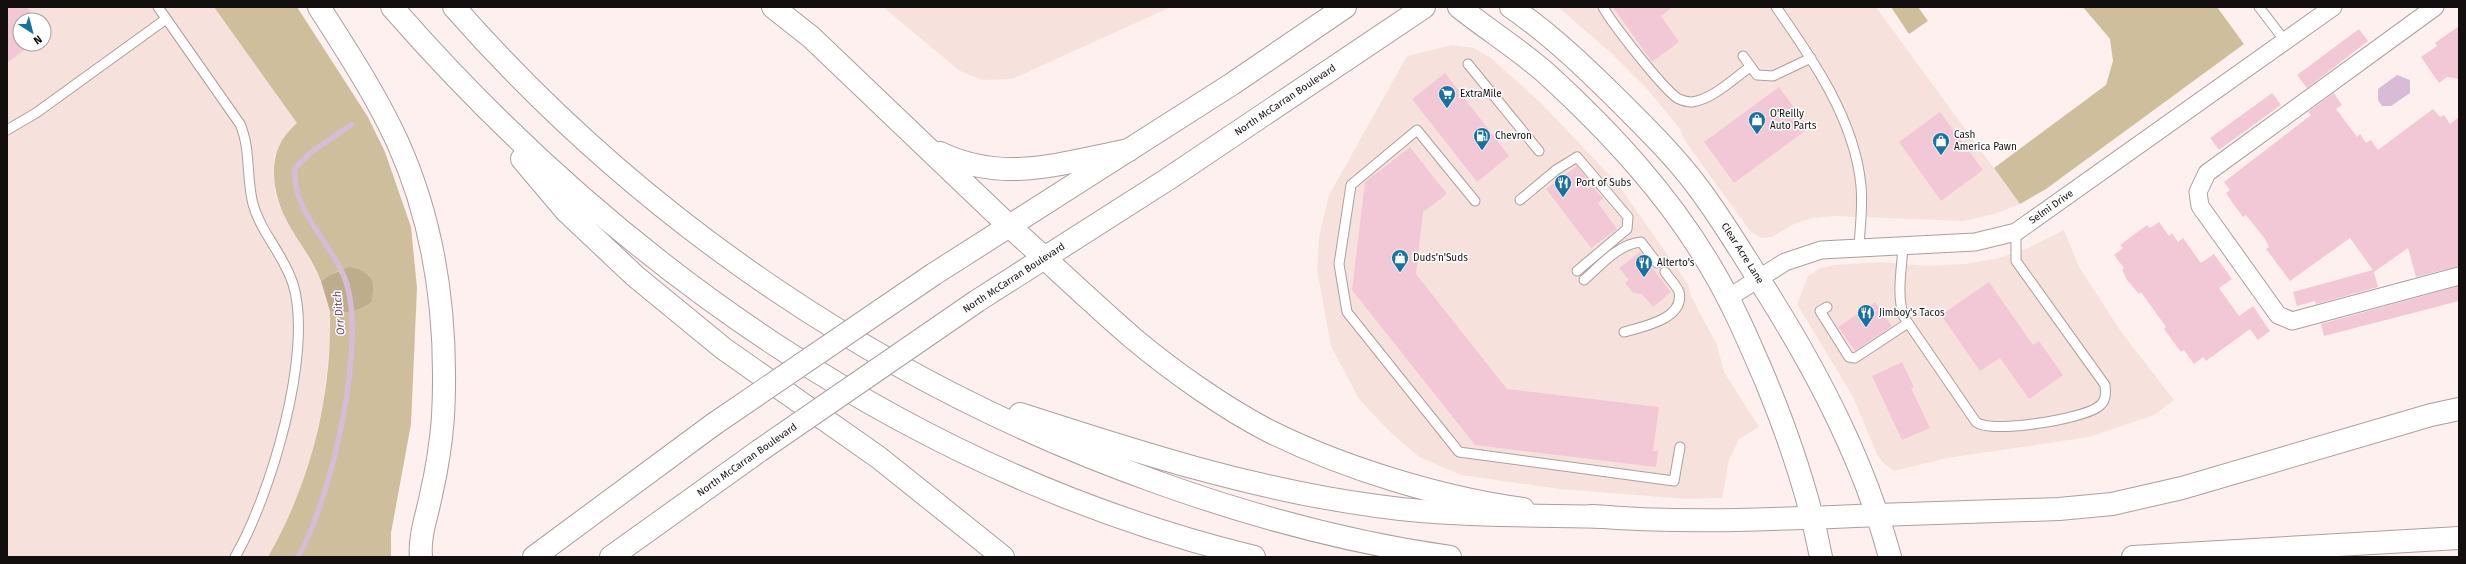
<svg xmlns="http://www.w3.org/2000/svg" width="2466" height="564" font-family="'Fira Sans',sans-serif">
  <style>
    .built { fill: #f7e1dd; fill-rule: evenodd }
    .green { fill: #cebe9b }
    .forest { fill: #bdad8b }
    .water { fill: #d8bbd7 }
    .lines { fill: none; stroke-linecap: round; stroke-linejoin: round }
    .stream { stroke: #d8bbd7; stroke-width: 5.5 }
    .building { fill: #f3c8d6 }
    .service-casing { stroke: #ab9f9d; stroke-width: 11 }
    .minor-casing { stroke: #ab9f9d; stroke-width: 19 }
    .primary-casing { stroke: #ab9f9d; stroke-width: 24 }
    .motorway-casing { stroke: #ab9f9d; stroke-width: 24 }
    .service { stroke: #fff; stroke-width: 9 }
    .minor { stroke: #fff; stroke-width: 17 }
    .primary { stroke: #fff; stroke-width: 22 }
    .motorway { stroke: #fff; stroke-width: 22 }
    .primary-bridge-casing { stroke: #ab9f9d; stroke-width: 24; stroke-linecap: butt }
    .primary-bridge { stroke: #fff; stroke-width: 22 }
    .labels { text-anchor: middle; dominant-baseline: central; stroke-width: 3; stroke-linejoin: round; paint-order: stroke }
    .poi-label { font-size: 10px; fill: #140f0f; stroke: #fff; text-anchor: start }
    .street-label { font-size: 10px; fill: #140f0f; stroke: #fff }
    .water-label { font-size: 11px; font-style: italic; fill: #6e456d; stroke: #fff }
  </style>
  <rect width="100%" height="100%" fill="#fef0ee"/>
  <path class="built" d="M7,7h207l84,116 -9,8 -15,26 1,35 5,15 40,71 7,17 3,16 1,20 -7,68 -14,67 -27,65 -15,26h-261zM20,20h24v24h-24z
    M883,7h288l-159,72 -30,1 -22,-9z
    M1558,7h318l144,197 -25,10 -32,7 -129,-5 -23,2 -19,7 -20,12 -11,1 -11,-7 -65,-90 -5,-12 -32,-39 -37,-37z
    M1452,45l22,3 17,10 50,45 76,80 71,101 3,12 26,49 7,27 35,55 -20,12 -10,21 -7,38 -36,1 -126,-10 -99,-14 -42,-18 -30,-26 -30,-32 -28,-53 -14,-76 2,-33 10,-42 78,-139z
    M2064,230l15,37 43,66 52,67 -20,15 -65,22 -142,21 -53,13 -12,-9 -5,-8 -24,-57 -56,-93 11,-28 13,-8 14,-3 46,-3 47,4 37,-2 34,-6 29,-10z"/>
  <path class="green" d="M214,7h83l71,110 17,35 26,75 6,61 -6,136 -20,109v24h-123c43,-75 64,-160 62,-246 16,4 28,0 41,-8l-2,-28c-17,-12 -32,-5 -48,6 -16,-40 -46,-61 -47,-108 0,-22 7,-35 23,-50z
    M1891,7h27l10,14 -19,13z
    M2083,7h134l27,37 -198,145 -26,15 -26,-36 112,-83 7,-24 -3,-22z"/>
  <path class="forest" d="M349,267c24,4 27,15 22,36 -13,8 -25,12 -41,8l-9,-30 9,-6z"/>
  <path class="water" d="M2397,75l13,5v13l-19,13h-9l-4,-6v-11z"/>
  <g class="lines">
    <path class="stream" d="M298,557c33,-56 70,-217 47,-278 -14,-38 -54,-68 -50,-111l16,-16 40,-27"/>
  </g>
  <path class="building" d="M7,7h20l9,13h-16v24h12l-25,19z
    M1613,7h60l-12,9 18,26 -27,20z
    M2459,26v53l-12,-2 -8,6 -18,-26 16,-11 -2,-3z
    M2359,29l9,12 -61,47 -10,-13z
    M1445,73l64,83 -32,26 -65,-83z
    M1779,87l30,41 -75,55 -30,-41z
    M2272,93l9,12 -62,45 -9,-12z
    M2334,93l8,12 -6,4 21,28 3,-3 6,9 5,-3 7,10 55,-41 7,8 4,-2 6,9 9,-7v149l-43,11 -8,-29 -34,24 4,15 -62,17 -1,-3 -18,5 -4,-14 80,-22 -23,-32 -60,43 -24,-32 3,-2 -4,-8 -19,-24 -3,2 -11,-15 -6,-9 4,-3 -6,-8 87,-67 -3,-3z
    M1940,112l43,58 -42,31 -42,-59z
    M1410,147l37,47 -24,18 -7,62 91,115 152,18 -6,44h5l-2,16 -181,-22 -123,-155 13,-108z
    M1577,166l26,33 -5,4 19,26 -26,19 -45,-59z
    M2159,222l10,14 3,-3 6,9 5,-4 18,25 13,-9 18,25 -13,9 20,28 14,-10 17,25 -12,9 -8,-11 -44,32 -3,-4 -9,7 -10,-14 -3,2 -17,-23 2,-2 -25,-35 -2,2 -12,-14 -5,-10 2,-2 -10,-13 9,-7 -3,-3 27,-20 3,3z
    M1640,252l31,40 -18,15 -11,-13 -9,-1 -8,-10 4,-3 -10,-12z
    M1989,282l44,63 6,-4 24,34 -34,24 -29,-41 -20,13 -39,-56z
    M2459,286v15l-135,35 -3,-12z
    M1875,302l17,24 -37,25 -17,-24z
    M1902,362l12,25 -3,1 19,40 -28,12 -30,-64z"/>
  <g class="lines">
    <defs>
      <path id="service" d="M158,7l82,117c11,25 6,53 13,80 8,29 31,51 40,80 21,68 -23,213 -58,273
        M1603,7c10,18 58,79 74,91 4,2 10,4 15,4 21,-3 41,-23 58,-35
        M1776,7c37,53 79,113 85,179 2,20 -1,41 -2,61
        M2259,7l26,34
        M1743,56l14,19 16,1 38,-18
        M1468,64l71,87
        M7,130l29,-17 130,-94
        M1520,200l36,-30 21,-13 51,60 -1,12 -50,42
        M1475,201l-58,-71 -66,55 -12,79 8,48 112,140 215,29 6,-34
        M1903,245c-1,24 -7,50 1,72l72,105c15,12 106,-3 122,-15 8,-5 8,-13 7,-22l-89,-124v-29
        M1584,280c16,-14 34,-36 57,-38l16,21
        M1827,307l-7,4 29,46 6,1 53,-35
        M1624,332c18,-5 61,-13 55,-40 -2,-6 -10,-14 -14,-20"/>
      <g id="minor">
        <path d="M2435,7l-228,166 -9,19 2,14 78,109 14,6 167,-45"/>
        <path id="s1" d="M1728,298l57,-36 36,-12 154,-8 41,-10 317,-225"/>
      </g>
      <g id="primary">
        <path d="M1459,7c29,23 61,43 89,68 62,57 121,120 164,194 21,35 37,73 53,110 24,58 44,116 56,178"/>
        <path id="s2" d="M1511,7c42,29 79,65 115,101 25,25 50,50 71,78 25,33 46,69 68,103 53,84 99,172 125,268"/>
        <path d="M1009,226c42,37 83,77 125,113 38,32 92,70 135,92 74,37 173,67 254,78"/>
        <path d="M934,274l298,-190 113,-77"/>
        <path id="s3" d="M977,301l191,-122 256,-172"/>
        <path d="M1591,516c96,8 190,3 286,-1"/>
        <path d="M534,557l180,-133"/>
        <path d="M611,557l148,-106"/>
      </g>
      <path id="motorway" d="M319,7c28,44 57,88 79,136 39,87 50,179 45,274 -2,27 -6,52 -12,78 -4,21 -12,41 -10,62
        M392,7c228,261 523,467 862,550
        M454,7c191,217 435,381 708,477 93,33 190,59 288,73
        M773,7l38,30 198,189
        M940,153c65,31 121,10 189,-3
        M522,159l44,52 69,65 89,73 154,108 125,100
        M1020,414c117,38 235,76 357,92 77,11 155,9 232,11
        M1877,515l182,-6 53,-5 70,-16 249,-73 28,-6
        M2133,557l326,-19"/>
    </defs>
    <use href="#service" class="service-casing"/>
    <use href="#minor" class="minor-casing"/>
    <use href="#primary" class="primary-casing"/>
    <use href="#motorway" class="motorway-casing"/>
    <use href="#service" class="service"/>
    <use href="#minor" class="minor"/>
    <use href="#primary" class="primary"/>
    <use href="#motorway" class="motorway"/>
    <defs>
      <path id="primary-bridge" d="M714,424l220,-150
        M759,451l218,-150"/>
    </defs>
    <use href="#primary-bridge" class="primary-bridge-casing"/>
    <use href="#primary-bridge" class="primary-bridge"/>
  </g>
  <defs>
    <symbol id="supermarket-pin" viewBox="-11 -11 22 30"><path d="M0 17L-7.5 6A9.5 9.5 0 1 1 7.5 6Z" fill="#1871a0" stroke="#fff"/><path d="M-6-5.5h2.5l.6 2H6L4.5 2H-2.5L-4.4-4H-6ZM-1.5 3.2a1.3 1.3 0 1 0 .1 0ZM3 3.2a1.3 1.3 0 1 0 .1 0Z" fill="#fff"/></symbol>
    <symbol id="shop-pin" viewBox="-11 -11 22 30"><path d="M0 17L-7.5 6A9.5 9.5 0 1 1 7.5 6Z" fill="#1871a0" stroke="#fff"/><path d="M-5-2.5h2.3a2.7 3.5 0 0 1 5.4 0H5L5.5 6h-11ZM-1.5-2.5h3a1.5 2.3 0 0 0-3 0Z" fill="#fff"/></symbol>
    <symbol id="fuel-pin" viewBox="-11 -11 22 30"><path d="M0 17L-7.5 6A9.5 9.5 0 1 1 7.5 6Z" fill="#1871a0" stroke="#fff"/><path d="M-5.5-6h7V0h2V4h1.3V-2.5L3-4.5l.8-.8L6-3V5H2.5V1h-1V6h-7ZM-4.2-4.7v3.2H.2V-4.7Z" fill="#fff"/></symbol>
    <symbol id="restaurant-pin" viewBox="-11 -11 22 30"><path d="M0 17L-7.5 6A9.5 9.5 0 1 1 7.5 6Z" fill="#1871a0" stroke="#fff"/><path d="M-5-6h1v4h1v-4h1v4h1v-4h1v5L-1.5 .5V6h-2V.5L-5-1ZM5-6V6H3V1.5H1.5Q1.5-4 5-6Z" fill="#fff"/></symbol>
  </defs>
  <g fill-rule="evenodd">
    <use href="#supermarket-pin" x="1437" y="84" width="20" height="27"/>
    <use href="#shop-pin" x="1747" y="110" width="20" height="27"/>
    <use href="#fuel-pin" x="1472" y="126" width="20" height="27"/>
    <use href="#shop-pin" x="1931" y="131" width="20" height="27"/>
    <use href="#restaurant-pin" x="1553" y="173" width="20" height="27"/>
    <use href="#shop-pin" x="1390" y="248" width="20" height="27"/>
    <use href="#restaurant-pin" x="1634" y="253" width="20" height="27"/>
    <use href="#restaurant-pin" x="1856" y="303" width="20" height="27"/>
  </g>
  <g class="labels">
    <g class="poi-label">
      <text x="1460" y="94">ExtraMile</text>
      <text x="1770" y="114">O'Reilly<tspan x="1770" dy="12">Auto Parts</tspan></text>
      <text x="1954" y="135">Cash<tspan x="1954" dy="12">America Pawn</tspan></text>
      <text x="1495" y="136">Chevron</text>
      <text x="1576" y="183">Port of Subs</text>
      <text x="1413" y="258">Duds'n'Suds</text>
      <text x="1657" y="263">Alterto's</text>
      <text x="1879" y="313">Jimboy's Tacos</text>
    </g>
    <g class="street-label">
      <text stroke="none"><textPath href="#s3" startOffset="368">North McCarran Boulevard</textPath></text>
      <text stroke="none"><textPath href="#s1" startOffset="345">Selmi Drive</textPath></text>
      <text stroke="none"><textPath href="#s2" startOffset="340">Clear Acre Lane</textPath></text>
      <text transform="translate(1014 278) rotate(-33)">North McCarran Boulevard</text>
      <text transform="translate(747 460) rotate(-35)">North McCarran Boulevard</text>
    </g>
    <g class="water-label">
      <text transform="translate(339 313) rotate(-95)">Orr Ditch</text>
    </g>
  </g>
  <rect width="2466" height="564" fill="none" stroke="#140f0f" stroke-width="16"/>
  <g transform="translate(32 32) rotate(144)"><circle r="19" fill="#ffffff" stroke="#a19f9f"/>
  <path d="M0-3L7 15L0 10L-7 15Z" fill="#1871a0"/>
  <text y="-6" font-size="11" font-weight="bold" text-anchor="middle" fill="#140f0f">N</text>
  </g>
</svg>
